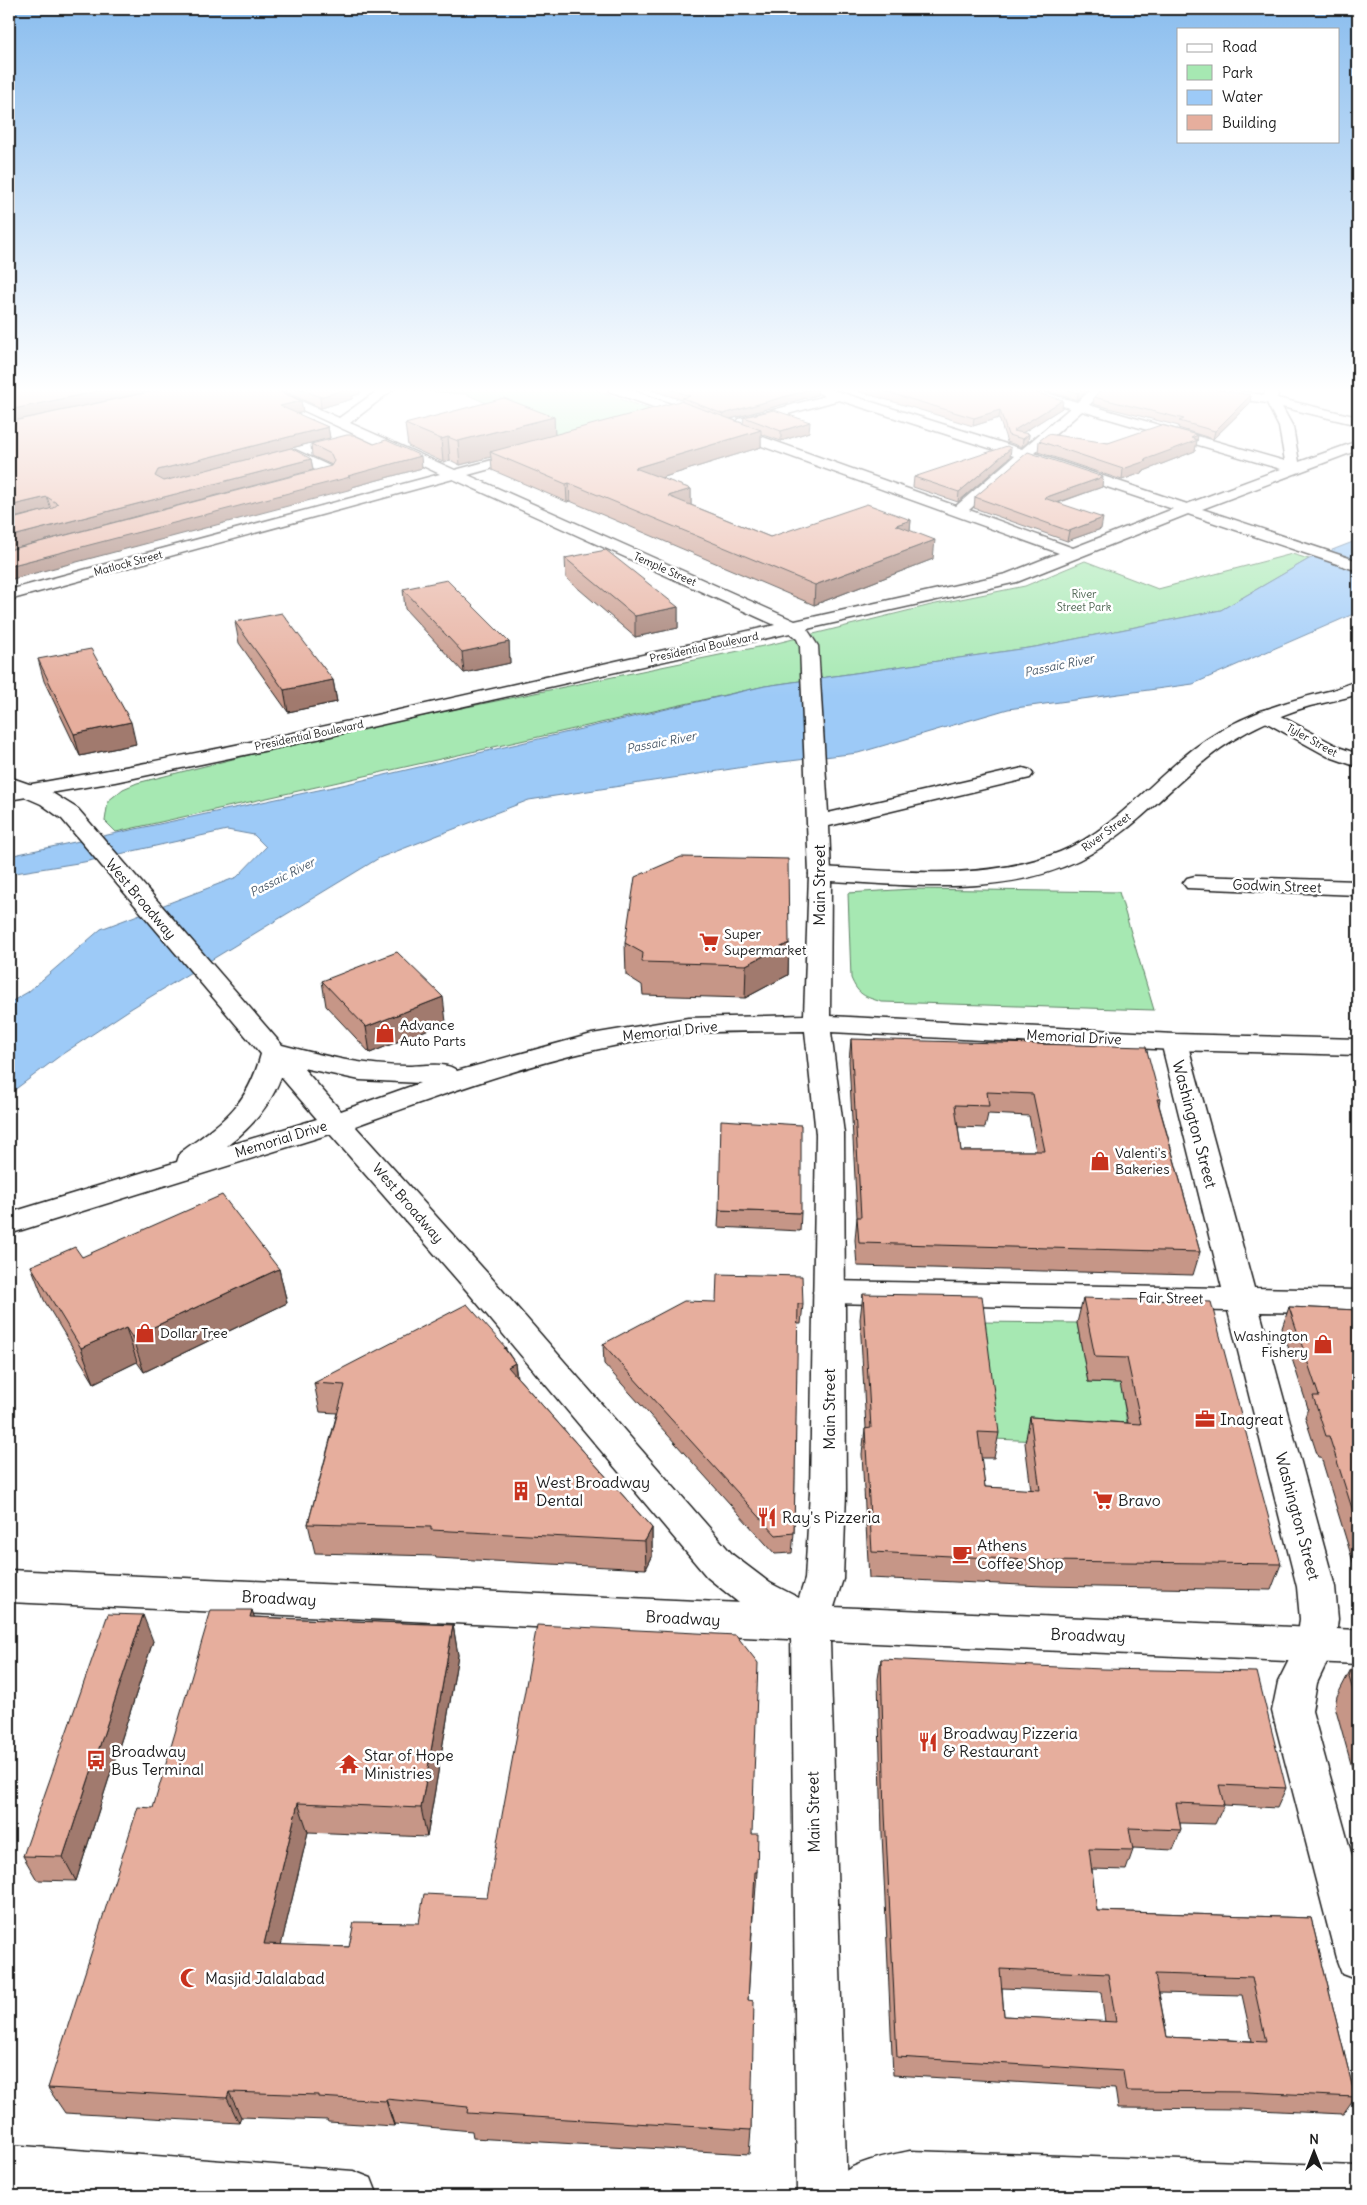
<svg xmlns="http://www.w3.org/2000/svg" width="1367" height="2205" font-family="Delius,sans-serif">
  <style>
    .green { fill: #a6e8b2; stroke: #618267 }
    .water { fill: #9dcaf7; stroke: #69849f }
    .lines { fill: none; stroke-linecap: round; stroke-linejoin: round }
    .minor-casing { stroke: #1c1c1c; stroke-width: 3 }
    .major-casing { stroke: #1c1c1c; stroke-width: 3 }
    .minor { fill: #fff; fill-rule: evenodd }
    .major { fill: #fff; fill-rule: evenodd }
    .wall { fill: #c69687; stroke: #1c1c1c; fill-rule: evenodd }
    .shaded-wall { fill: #a17a6e; stroke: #1c1c1c }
    .building { fill: #e6ae9d; stroke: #1c1c1c; fill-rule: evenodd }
    .labels { text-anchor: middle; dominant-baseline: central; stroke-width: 5; stroke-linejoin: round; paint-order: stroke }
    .far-street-label { font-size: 11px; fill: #1c1c1c; stroke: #fff }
    .far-park-label { font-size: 11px; fill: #4c6350; stroke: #fff }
    .far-water-label { font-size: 12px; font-style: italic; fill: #495969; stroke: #fff }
    .street-label { font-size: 14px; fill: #1c1c1c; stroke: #fff }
    .poi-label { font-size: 14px; fill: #1c1c1c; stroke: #fff; text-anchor: start }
    .near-street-label { font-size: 16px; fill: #1c1c1c; stroke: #fff }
    .near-poi-label { font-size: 16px; fill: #1c1c1c; stroke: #fff; text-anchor: start }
  </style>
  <rect width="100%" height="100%" fill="#fff"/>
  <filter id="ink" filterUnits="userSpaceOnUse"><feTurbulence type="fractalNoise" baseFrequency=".02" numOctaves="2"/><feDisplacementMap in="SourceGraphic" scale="10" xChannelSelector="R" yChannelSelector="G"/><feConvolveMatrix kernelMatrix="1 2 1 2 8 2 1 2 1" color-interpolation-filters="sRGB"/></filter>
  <g filter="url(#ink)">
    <path class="green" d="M403,388h92l8,3 13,-3h74l75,27 -104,28 -34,-22 -61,-27 -65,-5z
      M1292,554l17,5 -88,51 -186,37 -270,39 -649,146 -11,-11 3,-20 15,-12 14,-6 184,-46 452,-93 158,-39 94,-19 60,-25 73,28z
      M912,889l207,3 35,118 -272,-8c-17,-5 -24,-7 -31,-24l-3,-85z
      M977,1322l100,1 11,59 33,1 9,62 -136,-6z"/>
    <path class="water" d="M1358,540v72l-165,72 -185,25 -150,44 -94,11 -235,36 -150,58 -247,150 -71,47 -52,39v-91l19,-11 73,-63 136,-52 29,-30 -12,-12 -27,-5 -143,32 -75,12v-18l333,-71 423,-99 270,-39 186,-37 88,-51z"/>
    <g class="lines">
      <defs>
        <path id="minor" d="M255,388h17l67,30 42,-30h14l-45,35 105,47 71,-19 5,1 2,3 -2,3 -63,17 327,146 211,-47 53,-21 -450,-162 -1,-3h18l330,118 58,-50 -175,-56 -95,26 -7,-4 2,-3 86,-23 -18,-8h20l195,61 48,-41 -60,-17 -1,-3h20l48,14 16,-14h14l-18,17 196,56 -6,-34 -12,-24 -77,-11 -6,-4h33l47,7 3,-7h12l-2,10 81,19v8l-76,-18 11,20 6,35 59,-21v9l-156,59 156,52v10l-170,-57 -171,68 -210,47 11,17 10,167 195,-45 7,2 3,4 -3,4 -201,48 2,48 -3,5 -8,2 -8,-2 -3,-5 -9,-228 -3,-7 -7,-6 -522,117 -153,32 -106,18v-12c257,-44 512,-106 766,-163l-322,-146 -444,121v-10l431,-116zM1082,411l199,58 -94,35 -153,-51zM1026,460l147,49 -100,39 -104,-38z
          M295,450l37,17 2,3 -5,9 -31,7 -5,-1 -2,-3 2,-3 26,-7 -29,-15 -2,-3z
          M1267,709l74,39 17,6v13l-31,-11 -67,-37 -3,-4 3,-4z
          M1195,876l163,5v14l-171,-7 -4,-5 4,-5z
          M1174,1034l9,2 4,6 67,246 104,2v24l-98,-2 75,275 3,32 -3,26 -18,38 -5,28 46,167v102l-16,-6 -6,-16 -64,-247 6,-29 19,-38 3,-25 -3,-32 -69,-276 -399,-8 -11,-3 -5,-8 5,-8 11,-3 393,7 -61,-246 4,-6z
          M9,1570l800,36 13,5 6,12 -6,12 -13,5 -800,-38z
          M9,2145l344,26 18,7 7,18 -369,-1z
          M910,2151l448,15v30h-529c2,-5 4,-14 8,-18 14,-16 53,-23 73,-27z"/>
        <path id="major" d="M1358,681v13c-15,5 -32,8 -48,12 -31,9 -62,23 -89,42 -49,35 -87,85 -142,112 -75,37 -167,25 -248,21l-1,135 344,18 184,5v16l-184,-5 -343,-18 13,102 2,358 -3,87 -9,28 524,23v34l-528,-23 17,555h-50l-6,-564 -47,-25 -37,-30 -240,-286 -137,-157 -321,100v-21l168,-51 3,-9c42,-31 67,-46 81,-99l-199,-235 -21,-15 -32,-14v-13l40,14 29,18 204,236c42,11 83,21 126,21 13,0 40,-5 49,5l135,-37 96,-16 116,-3 5,-141 3,-5 8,-2c79,4 164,15 240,-15 52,-21 89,-68 132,-102 44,-34 87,-47 141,-60 9,-3 16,-7 25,-9zM805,1031l11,103 -6,358 -5,87 -6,19 -29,-15 -37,-28 -244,-280 -134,-149c108,-39 217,-79 332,-92 39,-4 79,-2 118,-3zM303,1068l57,12 60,3 -79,28zM281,1077l36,42 -90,27c24,-18 43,-40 54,-69z"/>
      </defs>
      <use href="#minor" class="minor-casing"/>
      <use href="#major" class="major-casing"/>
      <use href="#minor" class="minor"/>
      <use href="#major" class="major"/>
    </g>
    <path class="wall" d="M277,388h84h-2l1,6 -8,2v3l-31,9z
      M645,388h172v7l-86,24 12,4 1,-6 65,15 -28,9 -20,-7v13l-100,31 30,11v16l79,32 141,-17 -1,10 23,29 -119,46 -244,-104 -3,1 -75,-32 -1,-13 -31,8 -10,-5 -7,2 -35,-16 -3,-22 149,-7 1,18 127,-33v-2z
      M848,388h171l43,20 -40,25 7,1 -1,8 -6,5 -15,-5 -8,-24 -26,8z
      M1036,388h54l-13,12z
      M1094,397l156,6 -37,36 -35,-11 1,-2 -86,-22z
      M301,401l2,11 -6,2 31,13 2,11 -77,20 58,1 2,11 -262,39 -42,10 21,-102z
      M1198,435l-3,16 -51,20v1l-22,8 -84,-28 1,-11 69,2z
      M311,444l111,24 -70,19v2l-21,-23 1,-1 -20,-9z
      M1010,457l-52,45 -45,-15 1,-10z
      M1102,487l-44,16 43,26 -34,12 -93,-33 1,-11z
      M565,558l113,49v21l-43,9 -69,-59z
      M403,589l106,53 1,21 -46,10 -59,-64z
      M235,622l98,58 4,22 -49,10 -49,-69z
      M38,659l98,85 -56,12 -36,-75z
      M625,943h164l-1,32 -43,23 -102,-3 -1,-10 -16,-10z
      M322,981l124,41 -76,31 -44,-47z
      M851,1039l309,60 -1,6 41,147 -7,23 -336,-9 -2,-26 2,-23 -8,-156zM988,1114l41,2 7,35h-75l-3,-24 27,1z
      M719,1210l82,3 -1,18 -82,-4z
      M82,1257l197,12 8,34 -143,69 -7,-10 -43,21 -50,-83 -13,-34z
      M863,1294l136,139 -5,25h-13l4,29 46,3 -6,-47 5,-26 98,6 -8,-40 -32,-1 -11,-59 6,-25 198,266 -10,26 -228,-4 -174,-8 -7,-124 3,-25 1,-1 -6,-109z
      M716,1302l87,2 -2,20h-4l-3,209 -2,20 -17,1 -171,-190 -1,-20z
      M1289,1307l69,3v268l-37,-121h-3l-13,-40 3,-9 -26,-80z
      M507,1351l8,12 2,14 135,151v29l-6,12 -210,-11 -1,-2 -120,-3 -7,-29 29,-111 -17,-1 -6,-29z
      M252,1610l2,7 199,8 5,30 -31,182 -119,-5 -27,113 68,2 70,-24 68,-26 265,-63 5,38 -2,28h-1l-6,100 3,130 -2,24 -276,-16 -1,-7 -78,-7v2l-66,-4 -1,-2 -86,-3 -2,6 -174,-10 -17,-25z
      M153,1641l-77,240 -39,-1 -14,-24z
      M881,1659l405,129 -9,20 -53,-3 -9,19 -35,-1 1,7 -8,20 -40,-2v2l-7,20 -34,-1 5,42 214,7 44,179 -12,17 -106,-5 -119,-1 -3,-20 -222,-13 -11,-241 -4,-155zM1002,1988l99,4 4,30 -101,-6zM1159,1993l83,2 10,46 -85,-4z
      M1358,1664v125l-23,-83 2,-10 15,-29z"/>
    <path class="shaded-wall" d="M113,388h53l-157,34v-12z
      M346,388h15h-2l1,6 -8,2v3l-31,9 -1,-11z
      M815,388h2v7l-94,26v-7z
      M1083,388h7l-13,12 1,-7z
      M1251,395l-1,8 -37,36 2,-8z
      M1063,400l-1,8 -46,29 -3,-6z
      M301,401l2,11 -21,5 -2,-11z
      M1000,410l-1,8 -26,8 1,-8z
      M554,417l1,23 -65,12 1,5 -31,8 -2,-24z
      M810,422l-1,10 -28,9v-10z
      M328,427l2,11 -169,44 -6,-6 3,-6z
      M761,430v17l-126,39v-18z
      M1029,434l-1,8 -6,5 1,-8z
      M1198,435l-3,16 -51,20v1l-22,8 1,-11z
      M448,437l2,23 -7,2 -2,-23z
      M1011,448l-1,9 -52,45 1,-10z
      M421,456l1,12 -70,19v2l-343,91v-14z
      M311,459l2,11 -304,80v-13z
      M1103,477l-1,10 -60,21 2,-10z
      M569,483l1,18 -3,1 -1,-18z
      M691,489v19l-23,-12z
      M47,497l4,12 -42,10v-13z
      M1103,518l-2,11 -34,12 2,-10z
      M911,520l-2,20 -13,-15z
      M935,540l-2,19 -119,46 1,-20z
      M678,607v21l-43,9v-21z
      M509,642l1,21 -46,10 -2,-21z
      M333,680l4,22 -49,10 -4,-22z
      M131,722l5,22 -56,12 -6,-22z
      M789,943l-1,32 -43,23 1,-33z
      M443,997l3,25 -76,31 -4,-26z
      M279,1269l8,34 -143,69 -12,-35z
      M126,1328l11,34 -43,21 -13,-35z
      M504,1348h2l2,19 7,-4 3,29 -7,4z
      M652,1528v29l-6,12 -1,-28z
      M252,1610l10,31 -12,-24z
      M143,1615l10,26 -77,240 -13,-24z
      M453,1625l5,30 -31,182 -6,-29z
      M298,1803l10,29 -33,139 -11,-27z
      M229,2092l12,25 -2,6 -12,-25z
      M386,2099l8,25v2l-8,-25z"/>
    <path class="building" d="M9,388h104l-104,22z
      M168,388h104l29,13 -21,5 48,21 -170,43 -3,6 9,5 127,-33 20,11 -302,78v-17l44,-12 5,-4 -11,-7 -38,9v-84z
      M299,388h51l-30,9z
      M667,388h148l-92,26 -41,-16 8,-2z
      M873,388h146l44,12 -50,31 16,3 -6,5 -15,-4 -8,-25 -26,8z
      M1062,388h21l-5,5z
      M1103,388h104l44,7 -36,36 -36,-10 5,-2 -90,-22z
      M504,398l50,19 -96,24 -10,-4 -7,2 -36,-15z
      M680,401l81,29 -126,38 56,21 -23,7 102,41 97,-33 44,16 -15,5 39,15 -120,45 -246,-102 -3,1 -76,-32z
      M774,410l36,12 -29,9 -37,-14z
      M1161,425l37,10 -7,3 7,2 -54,20 2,1 -23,8 -84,-28 9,-7 60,9z
      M347,435h7l20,9 12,-4 35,16 -73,20 2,1 -341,89v-16l322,-84 3,-5 -3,-7 -20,-10z
      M1007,446l4,2 -52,44 -45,-15z
      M1028,452l75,25 -59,21 59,20 -34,13 -94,-34z
      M606,550l72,57 -43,9 -70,-58z
      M447,580l62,62 -47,10 -59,-63z
      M282,613l51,67 -49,10 -49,-68z
      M91,649l40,73 -57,12 -36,-75z
      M681,857l107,2 1,84 -43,22 -104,-3 1,-9 -18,-10 10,-66z
      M397,952l46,45 -77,30 -44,-46z
      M851,1039l295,8 14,52h-3l43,153 -341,-9 -2,-26h4zM987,1092l46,2 12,57h-84l-6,-46 34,1z
      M721,1120l80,5v88l-82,-3z
      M222,1195l57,74 -147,68 -6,-9 -45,20 -50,-82 44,-19 7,10z
      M717,1274l85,2 1,28h-5l-4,229 -18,2 -173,-191 81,-43 32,1z
      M863,1294l119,2 17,137 -21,-1 7,55 55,3 -10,-73 111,7 -14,-66 -32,-1 -12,-59 128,4 70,262 -232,-3 -177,-9 -7,-123 6,-1z
      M467,1304l39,44h-2l11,15 -7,4 144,161 -7,13 -214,-11v-3l-123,-3 37,-139 -31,-2z
      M1289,1307l69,3v217l-29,-91h-3l-13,-40h6z
      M211,1610h41l-2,7 203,8 -32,183 -123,-5 -34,141 85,3 5,-25 65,1 5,-29 63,3 50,-272 199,10 22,28 -6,171h6l-1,38h-2l-7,128 6,1 -3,129 -284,-17 1,-6 -82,-8v2l-68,-4v-2l-89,-3 -2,6 -179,-10 90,-281 15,1z
      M108,1614l35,1 -80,242 -40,-1z
      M881,1659l221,10 155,3 29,116 -67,-3 5,20 -48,-2 5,27 -52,-2 4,22 -44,-1 8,62 214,7 44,179 -107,-5 -122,-1 -3,-20 -226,-14 -12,-243zM1000,1969l108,5 8,48 -112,-6zM1155,1974l97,3 14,65 -99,-5z
      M1358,1664v43l-9,-30 3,-10z"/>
  </g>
  <linearGradient id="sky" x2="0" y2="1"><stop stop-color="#8abdee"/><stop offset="0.56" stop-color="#fff"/><stop offset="1" stop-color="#fff" stop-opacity="0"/></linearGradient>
  <rect width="1367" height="697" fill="url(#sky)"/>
  <defs>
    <symbol id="supermarket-bare" viewBox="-9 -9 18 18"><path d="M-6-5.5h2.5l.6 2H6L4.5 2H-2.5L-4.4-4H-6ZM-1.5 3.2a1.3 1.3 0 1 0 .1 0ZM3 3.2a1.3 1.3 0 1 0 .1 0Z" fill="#c8321e" stroke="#fff" stroke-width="2.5" paint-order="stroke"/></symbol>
    <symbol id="shop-bare" viewBox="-9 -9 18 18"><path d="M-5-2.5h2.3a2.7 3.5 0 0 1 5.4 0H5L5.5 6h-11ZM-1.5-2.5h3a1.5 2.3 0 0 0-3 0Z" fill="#c8321e" stroke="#fff" stroke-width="2.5" paint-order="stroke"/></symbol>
    <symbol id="office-bare" viewBox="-9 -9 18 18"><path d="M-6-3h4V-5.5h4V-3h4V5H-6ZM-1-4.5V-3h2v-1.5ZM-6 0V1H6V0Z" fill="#c8321e" stroke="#fff" stroke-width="2.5" paint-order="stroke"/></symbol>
    <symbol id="building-bare" viewBox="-9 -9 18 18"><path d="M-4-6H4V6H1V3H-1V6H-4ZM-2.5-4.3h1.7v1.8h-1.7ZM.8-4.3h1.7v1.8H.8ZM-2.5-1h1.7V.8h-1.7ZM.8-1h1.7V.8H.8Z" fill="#c8321e" stroke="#fff" stroke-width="2.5" paint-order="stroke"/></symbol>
    <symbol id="restaurant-bare" viewBox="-9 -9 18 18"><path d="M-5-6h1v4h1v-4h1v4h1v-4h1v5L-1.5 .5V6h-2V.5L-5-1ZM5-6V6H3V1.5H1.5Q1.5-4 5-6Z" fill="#c8321e" stroke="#fff" stroke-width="2.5" paint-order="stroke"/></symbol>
    <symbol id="cafe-bare" viewBox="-9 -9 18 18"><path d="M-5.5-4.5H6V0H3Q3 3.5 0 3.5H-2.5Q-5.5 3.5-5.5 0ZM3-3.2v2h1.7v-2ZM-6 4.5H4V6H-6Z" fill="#c8321e" stroke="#fff" stroke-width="2.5" paint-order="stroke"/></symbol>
    <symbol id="bus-bare" viewBox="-9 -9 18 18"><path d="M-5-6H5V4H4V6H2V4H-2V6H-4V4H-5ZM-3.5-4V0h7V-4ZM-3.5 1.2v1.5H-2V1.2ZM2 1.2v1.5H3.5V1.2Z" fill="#c8321e" stroke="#fff" stroke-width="2.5" paint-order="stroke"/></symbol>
    <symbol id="temple-bare" viewBox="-9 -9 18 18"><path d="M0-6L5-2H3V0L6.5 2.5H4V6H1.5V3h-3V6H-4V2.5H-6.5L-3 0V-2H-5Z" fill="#c8321e" stroke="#fff" stroke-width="2.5" paint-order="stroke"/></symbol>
    <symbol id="mosque-bare" viewBox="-9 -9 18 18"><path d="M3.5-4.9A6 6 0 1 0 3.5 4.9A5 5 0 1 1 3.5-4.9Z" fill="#c8321e" stroke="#fff" stroke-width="2.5" paint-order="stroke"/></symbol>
  </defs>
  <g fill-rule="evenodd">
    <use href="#supermarket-bare" x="695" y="928" width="28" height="28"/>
    <use href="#shop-bare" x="371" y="1019" width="28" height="28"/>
    <use href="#shop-bare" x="1086" y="1147" width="28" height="28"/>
    <use href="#shop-bare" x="131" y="1319" width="28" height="28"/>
    <use href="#shop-bare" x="1309" y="1330" width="28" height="28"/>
    <use href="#office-bare" x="1191" y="1405" width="28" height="28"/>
    <use href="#building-bare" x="507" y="1477" width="28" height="28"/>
    <use href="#supermarket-bare" x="1089" y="1486" width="28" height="28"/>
    <use href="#restaurant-bare" x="753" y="1503" width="28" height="28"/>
    <use href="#cafe-bare" x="948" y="1540" width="28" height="28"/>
    <use href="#restaurant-bare" x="914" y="1728" width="28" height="28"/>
    <use href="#bus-bare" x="82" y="1746" width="28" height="28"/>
    <use href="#temple-bare" x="335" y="1750" width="28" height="28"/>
    <use href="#mosque-bare" x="176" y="1964" width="28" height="28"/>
  </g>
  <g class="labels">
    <g class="far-street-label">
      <text transform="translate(128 563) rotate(-15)">Matlock Street</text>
      <text transform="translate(665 569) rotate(24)">Temple Street</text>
      <text transform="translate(704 647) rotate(-12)">Presidential Boulevard</text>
      <text transform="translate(309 735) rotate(-12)">Presidential Boulevard</text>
      <text transform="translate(1312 740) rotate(29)">Tyler Street</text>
      <text transform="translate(1106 832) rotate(-36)">River Street</text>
    </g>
    <g class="far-park-label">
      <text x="1084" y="594">River<tspan x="1084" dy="13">Street Park</tspan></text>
    </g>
    <g class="far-water-label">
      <text transform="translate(1059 665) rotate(-12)">Passaic River</text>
      <text transform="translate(661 742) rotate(-11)">Passaic River</text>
      <text transform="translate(282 877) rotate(-27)">Passaic River</text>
    </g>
    <g class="street-label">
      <text transform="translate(1277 886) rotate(2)">Godwin Street</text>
      <text transform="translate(141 899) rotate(50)">West Broadway</text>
      <text transform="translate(670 1031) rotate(-6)">Memorial Drive</text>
      <text transform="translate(1074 1037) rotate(3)">Memorial Drive</text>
      <text transform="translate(281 1139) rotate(-17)">Memorial Drive</text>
      <text transform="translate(408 1203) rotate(49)">West Broadway</text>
      <text transform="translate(1171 1298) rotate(1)">Fair Street</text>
    </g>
    <g class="poi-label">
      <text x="724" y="934">Super<tspan x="724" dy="16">Supermarket</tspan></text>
      <text x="400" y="1025">Advance<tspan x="400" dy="16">Auto Parts</tspan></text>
      <text x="1115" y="1153">Valenti's<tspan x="1115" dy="16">Bakeries</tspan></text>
      <text x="160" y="1333">Dollar Tree</text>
      <text x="1308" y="1336" text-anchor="end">Washington<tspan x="1308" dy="16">Fishery</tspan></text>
    </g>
    <g class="near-street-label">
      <text transform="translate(819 885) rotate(-90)">Main Street</text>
      <text transform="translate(1195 1124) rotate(75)">Washington Street</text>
      <text transform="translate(829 1409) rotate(-90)">Main Street</text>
      <text transform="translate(1298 1516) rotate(75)">Washington Street</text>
      <text transform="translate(279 1598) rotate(3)">Broadway</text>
      <text transform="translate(683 1618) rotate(3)">Broadway</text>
      <text transform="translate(1088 1635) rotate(2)">Broadway</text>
      <text transform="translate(813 1812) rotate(-91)">Main Street</text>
    </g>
    <g class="near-poi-label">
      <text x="1220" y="1419">Inagreat</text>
      <text x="536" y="1482">West Broadway<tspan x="536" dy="18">Dental</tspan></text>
      <text x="1118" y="1500">Bravo</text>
      <text x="782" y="1517">Ray's Pizzeria</text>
      <text x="977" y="1545">Athens<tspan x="977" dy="18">Coffee Shop</tspan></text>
      <text x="943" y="1733">Broadway Pizzeria<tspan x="943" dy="18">&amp; Restaurant</tspan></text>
      <text x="111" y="1751">Broadway<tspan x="111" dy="18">Bus Terminal</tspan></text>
      <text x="364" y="1755">Star of Hope<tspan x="364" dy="18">Ministries</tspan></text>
      <text x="205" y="1978">Masjid Jalalabad</text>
    </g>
  </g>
  <rect width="1367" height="2205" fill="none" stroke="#fff" stroke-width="30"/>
  <rect x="15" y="15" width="1337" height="2175" fill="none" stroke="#1c1c1c" stroke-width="2" filter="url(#ink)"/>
  <rect x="1177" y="28" width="162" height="115" fill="#ffffff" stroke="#a4a4a4"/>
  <rect x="1187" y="44" width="25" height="8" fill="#ffffff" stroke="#a4a4a4"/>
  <text x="1222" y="52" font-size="15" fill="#1c1c1c">Road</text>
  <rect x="1187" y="65" width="25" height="15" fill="#a6e8b2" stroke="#a4a4a4"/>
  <text x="1222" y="78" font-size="15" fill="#1c1c1c">Park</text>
  <rect x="1187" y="90" width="25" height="15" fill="#9dcaf7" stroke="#a4a4a4"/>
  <text x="1222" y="102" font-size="15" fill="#1c1c1c">Water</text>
  <rect x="1187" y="115" width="25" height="15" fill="#e6ae9d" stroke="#a4a4a4"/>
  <text x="1222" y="128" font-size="15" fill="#1c1c1c">Building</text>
  <g transform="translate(1314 2152)" stroke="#ffffff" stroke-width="4" paint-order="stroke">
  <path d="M0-4L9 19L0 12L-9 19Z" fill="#1c1c1c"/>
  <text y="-8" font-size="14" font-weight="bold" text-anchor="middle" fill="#1c1c1c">N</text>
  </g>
</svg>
